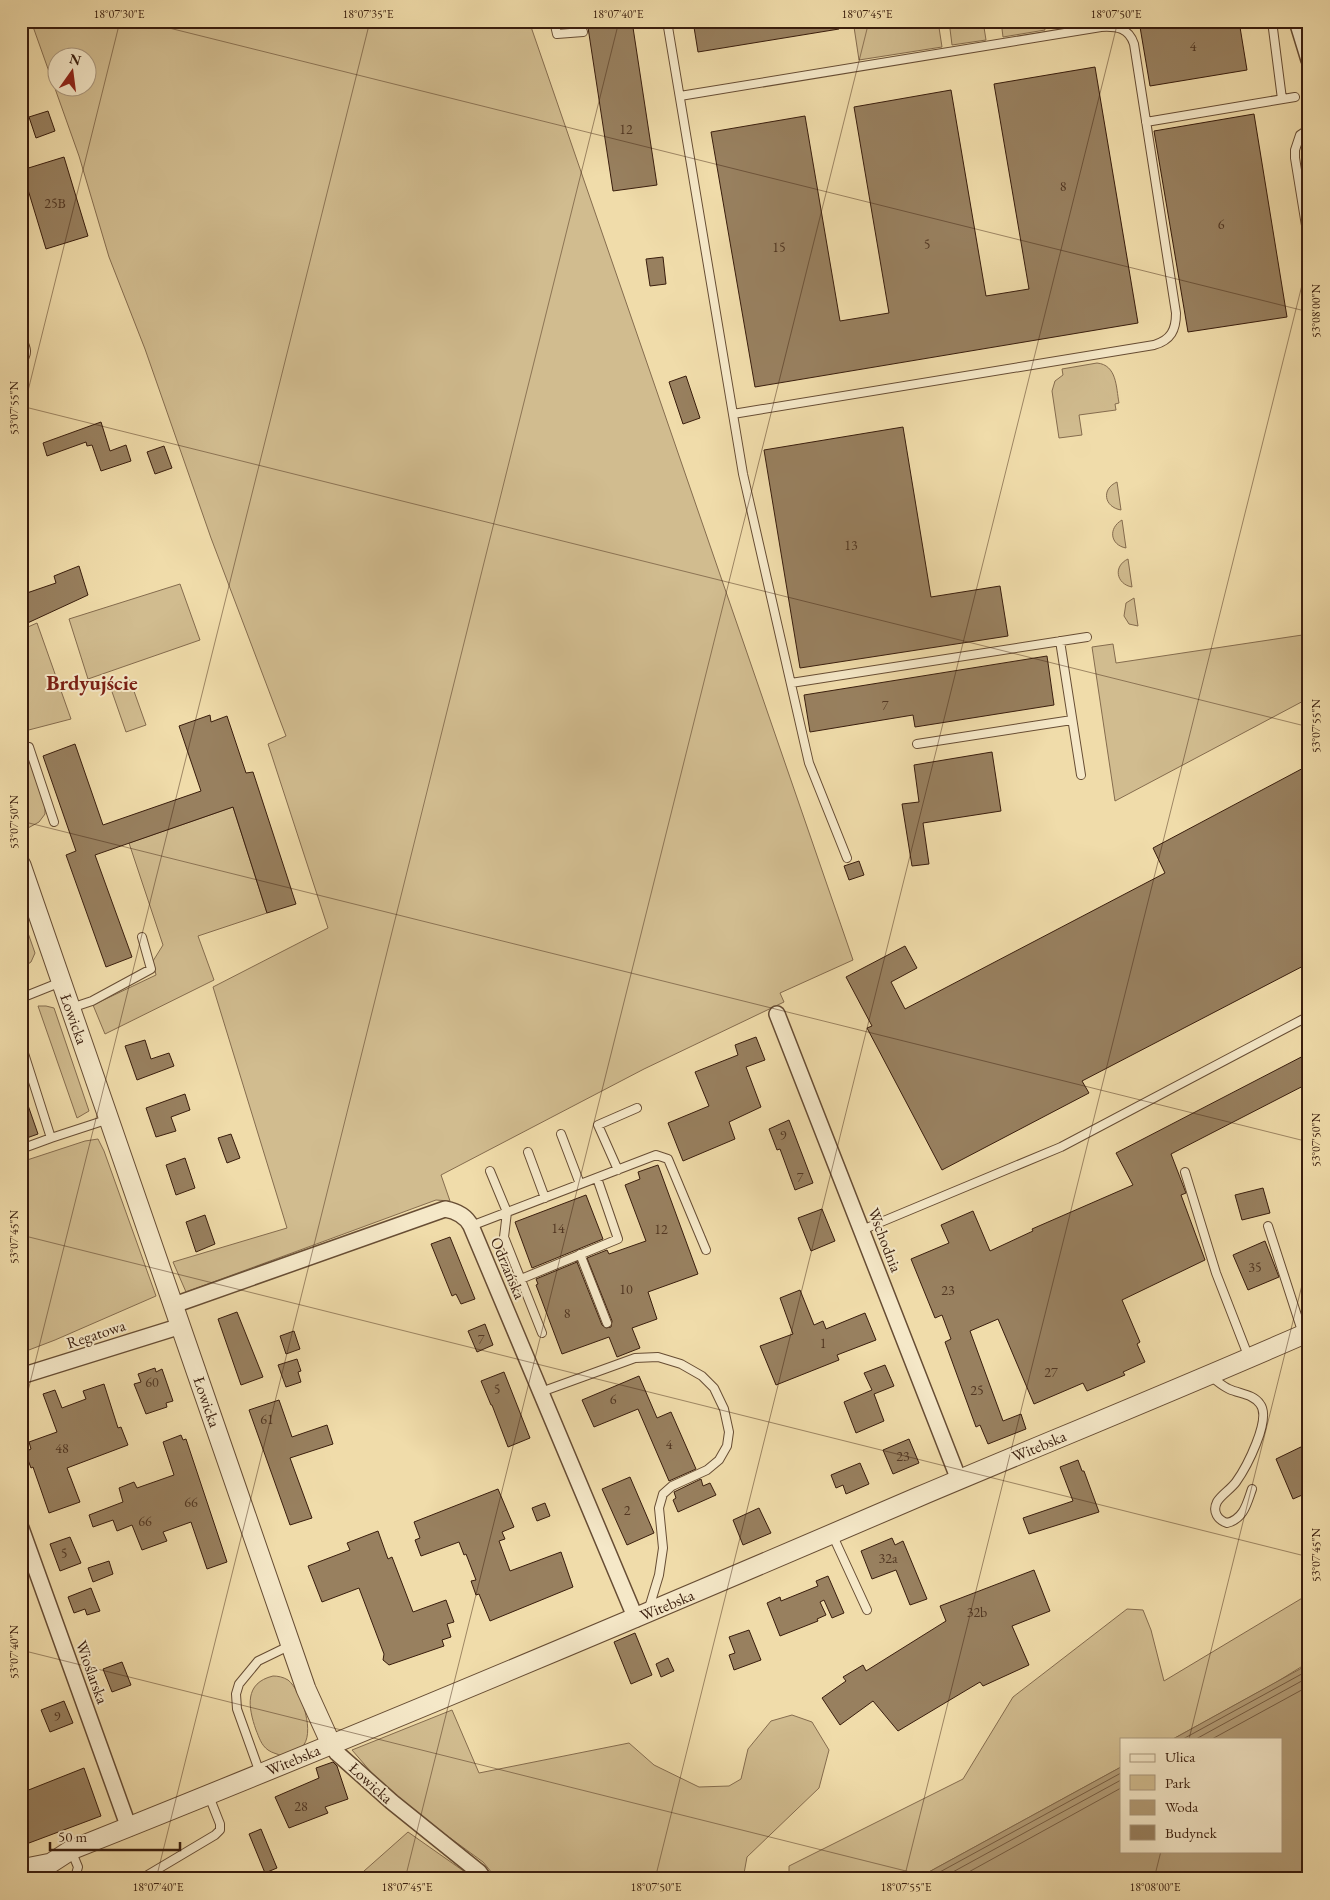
<svg xmlns="http://www.w3.org/2000/svg" width="1330" height="1900" font-family="'EB Garamond',serif">
  <style>
    .green { fill: #d1bc8f; stroke: #856c4e; fill-rule: evenodd }
    .water { fill: #b29b75; stroke: #82694b }
    .lines { fill: none; stroke-linecap: round; stroke-linejoin: round }
    .shore { stroke: #765c41; stroke-width: 1 }
    .building { fill: #98805f; stroke: #391d0d }
    .service-casing { stroke: #674d34; stroke-width: 10 }
    .minor-casing { stroke: #674d34; stroke-width: 18 }
    .tertiary-casing { stroke: #674d34; stroke-width: 21 }
    .service { stroke: #f5e8c8; stroke-width: 8 }
    .minor { stroke: #f5e8c8; stroke-width: 15 }
    .tertiary { stroke: #f5e8c8; stroke-width: 19 }
    .ticks { fill: none; stroke: #391d0d; stroke-width: 1; stroke-opacity: 0.45 }
    .labels { text-anchor: middle; dominant-baseline: central; stroke-width: 4; stroke-linejoin: round; paint-order: stroke }
    .number-label { font-size: 14px; fill: #513622 }
    .street-label { font-size: 16px; fill: #391d0d; stroke: #f5e8c8 }
    .district-label { font-size: 21px; font-weight: bold; fill: #7a1f14; stroke: #f5e8c8 }
    .neatline { fill: none; stroke: #391d0d; stroke-width: 2 }
    .ticks-label { font-size: 12px; text-anchor: middle; fill: #391d0d }
  </style>
  <rect width="100%" height="100%" fill="#f0dcaa"/>
  <filter id="stains"><feTurbulence type="fractalNoise" baseFrequency=".004" numOctaves="4"/><feColorMatrix values="0 0 0 0 .2 0 0 0 0 .09 0 0 0 0 .02 0 0 0 .5 -.17"/></filter>
  <radialGradient id="worn" r=".72"><stop offset=".6" stop-color="#630" stop-opacity="0"/><stop offset="1" stop-color="#630" stop-opacity=".3"/></radialGradient>
  <path class="green" d="M31,21h498l324,939 -73,33 4,9 -140,67 -203,106 9,26 -14,-1 -250,92 -13,-30 114,-34 -74,-241 115,-59 -60,-184 18,-8 -75,-198 -66,-189 -36,-92 -30,-101zM58,58h30v30h-30z
    M888,21h50l4,26 -83,13 -5,-33z
    M949,21h34l3,19 -34,5z
    M1001,21h42l2,9 -42,7z
    M1097,363c20,2 19,24 22,40l-4,1 1,6 -37,5 3,20 -23,3 -7,-47 3,-10 8,-6 -1,-6z
    M1117,482l4,28c-17,-3 -20,-21 -4,-28z
    M1122,520l4,28c-16,-3 -18,-20 -4,-28z
    M1128,559l4,28c-16,-3 -19,-21 -4,-28z
    M180,584l20,56 -112,39 -19,-60z
    M1134,598l4,28 -9,-2 -5,-8 2,-13z
    M37,623l34,96 -50,13v-102z
    M1309,634v64l-194,103 -23,-154 21,-3 3,19z
    M130,680l16,45 -20,7 -16,-46z
    M21,757l10,7 14,42v8l-6,8 -11,6 -7,-21z
    M233,807l34,106 -69,23 16,44 -109,54 -12,-29 63,-30 -3,-14 10,-16 -34,-102z
    M21,913l14,40 -4,9 -6,4 -4,-9z
    M38,1006h8l8,2 35,103 -12,7z
    M98,1139l6,12 52,145 -101,44 -34,13v-191l64,-21z
    M1309,1594v68l-34,21 -102,56h-52v28l-205,112h-127v-13l174,-87 50,-82 114,-88 16,1 8,20 13,51z
    M273,1676c5,0 10,1 15,4 13,10 29,55 13,68 -5,4 -13,5 -19,8 -4,-2 -10,-3 -14,-6 -7,-5 -9,-13 -12,-20 -8,-23 -12,-47 17,-54z
    M452,1710l27,63 150,-30 25,22 45,22 30,-1 12,-7 7,-30 23,-28 21,-6 20,7 17,28 -10,38 -72,69 -4,22h-246l-14,-17 -93,-68 -38,-44z
    M408,1832l67,47h-120z"/>
  <path class="water" d="M1309,1664v215h-393l205,-112v84h160v-112h-108z"/>
  <g class="lines">
    <path class="shore" d="M1183,1739l126,-69
      M1196,1739l113,-62
      M1212,1739l97,-53
      M927,1879l194,-106
      M940,1879l181,-99
      M956,1879l165,-91"/>
  </g>
  <path class="building" d="M587,21h45l25,164 -44,6z
    M693,21h145l1,8 -141,23z
    M1139,21h100l8,49 -97,16z
    M1095,67l43,256 -383,64 -44,-255 94,-16 35,205 49,-8 -35,-206 97,-17 35,206 43,-7 -35,-205z
    M48,111l7,20 -19,7 -7,-21z
    M1254,114l33,203 -99,15 -34,-201z
    M64,157l24,79 -42,13 -24,-79z
    M663,257l3,27 -16,2 -4,-27z
    M686,376l14,42 -17,6 -14,-42z
    M101,422l9,29 16,-6 5,16 -30,10 -9,-26 -5,1 -1,-4 -39,14 -4,-13z
    M903,427l28,170 69,-11 8,50 -208,32 -36,-218z
    M164,446l8,22 -17,6 -8,-22z
    M79,566l9,29 -67,31v-31l35,-12 -2,-7z
    M1047,656l7,49 -139,22 -2,-12 -103,17 -6,-37z
    M210,715l1,7 16,-6 19,57 7,-1 43,132 -29,9 -34,-106 -138,48 37,102 -26,10 -40,-112 10,-4 -33,-95 32,-12 28,81 98,-34 -22,-65z
    M992,752l9,59 -78,12 6,41 -17,2 -10,-62 17,-2 -5,-37z
    M1309,765v198l-227,118 7,12 -147,77 -75,-142 5,-2 -26,-49 59,-31 12,22 -26,14 14,27 260,-136 -12,-25z
    M859,861l5,14 -15,5 -5,-14z
    M756,1037l9,23 -19,7 15,40 -32,15 6,17 -52,22 -15,-38 41,-17 -14,-34 43,-17 -3,-10z
    M145,1040l6,19 18,-6 5,13 -37,14 -12,-34z
    M1309,1053v30l-138,71 15,39 -5,2 24,65 -83,40 18,42 -3,2 8,18 -22,10 2,3 -38,16 -4,-8 -49,21 -36,-85 -28,12 33,90 18,-7 5,15 -38,15 -8,-19 -4,2 -31,-85 6,-3 -9,-24 -7,3 -24,-59 38,-16 -8,-18 32,-14 17,40 43,-20 -1,-2 101,-44 -17,-32z
    M23,1091l15,43 -17,6v-48z
    M185,1094l5,16 -19,7 5,14 -20,6 -10,-29z
    M789,1120l24,63 -18,7 -15,-41 -3,1 -8,-21z
    M231,1134l9,24 -13,5 -9,-25z
    M185,1158l10,30 -19,7 -10,-30z
    M658,1165l40,109 -50,18 9,27 -25,9 8,20 -23,9 -8,-20 -47,17 -26,-69 2,-1 -2,-5 41,-17 25,63 4,3 5,-1 1,-6 -25,-63 20,-8 2,4 37,-13 -21,-56 15,-6 -2,-7z
    M1263,1188l7,25 -28,7 -7,-25z
    M586,1195l17,44 -71,29 -17,-46z
    M822,1209l13,32 -24,10 -13,-33z
    M205,1215l10,29 -19,8 -10,-30z
    M450,1237l25,62 -14,5 -5,-10 -4,2 -21,-52z
    M1265,1241l14,36 -31,13 -15,-35z
    M800,1290l14,35 9,-4 3,8 39,-16 11,27 -39,15 2,5 -63,25 -16,-39 33,-12 -13,-36z
    M237,1312l26,65 -22,8 -23,-66z
    M485,1324l8,21 -16,7 -9,-21z
    M294,1331l6,18 -14,5 -6,-18z
    M297,1359l4,12 -3,1 3,10 -15,5 -8,-22z
    M885,1365l9,21 -20,8 10,27 -28,12 -12,-31 28,-12 -8,-17z
    M155,1368l1,4 6,-3 11,32 -7,2 1,4 -21,7 -12,-30 7,-2 -3,-8z
    M504,1372l26,66 -22,9 -16,-42h-1l-10,-24z
    M639,1376l18,42 14,-6 25,57 -27,12 -31,-72 -44,18 -12,-27z
    M104,1384l14,44 3,-1 7,18 -61,23 13,34 -31,11 -16,-46 -2,1 -6,-16 6,-3 -2,-7 28,-10 -14,-38 12,-4 7,18 24,-9 -3,-8z
    M279,1400l13,37 35,-12 6,19 -43,14 22,60 -22,7 -41,-115z
    M181,1435l2,5 3,-1 41,123 -20,7 -16,-47 -28,10 4,9 -25,9 -10,-25 -15,6 -4,-11 -20,7 -4,-12 34,-13 -4,-14 15,-6 3,6 37,-13 -11,-33z
    M909,1439l10,24 -26,11 -10,-24z
    M1305,1445l4,10v37l-16,7 -17,-40z
    M1078,1460l4,11h2l15,41 -70,22 -6,-16 50,-17 -13,-34z
    M860,1463l9,21 -23,10 -3,-9 -7,3 -5,-13z
    M630,1477l24,56 -27,12 -25,-56z
    M701,1479l2,7 7,-3 6,12 -38,17 -5,-12 3,-2 -2,-6z
    M498,1489l16,38 -12,5 3,7 -6,2 11,30 51,-19 12,35 -83,34 -11,-27 -3,1 -5,-14 5,-1 -10,-26 -2,1 -5,-13 -38,14 -6,-16 5,-2 -6,-16z
    M545,1503l5,13 -13,5 -5,-13z
    M759,1508l12,25 -28,12 -10,-25z
    M378,1531l10,28 4,-2 21,55 33,-12 8,22 -7,2 4,13 -9,3 2,6 -55,19 -6,-5 1,-6 -25,-66 -37,14 -14,-36 42,-16 -3,-7z
    M70,1537l11,26 -21,8 -10,-27z
    M892,1538l3,7 8,-4 24,58 -17,6 -14,-35 -24,9 -11,-28z
    M109,1561l4,13 -20,8 -5,-14z
    M1034,1570l16,41 -38,15 17,39 -46,21 -3,-4 -82,49 -25,-30 -33,24 -18,-27 24,-17 -3,-4 20,-12 3,6 80,-50 -6,-15z
    M828,1576l16,37 -12,5 -8,-18 -4,2 6,13 -9,4 1,2 -38,15 -13,-33 13,-6 1,4 37,-15 -2,-5z
    M91,1588l9,23 -13,4 -2,-6 -11,4 -6,-16z
    M749,1630l12,30 -27,10 -5,-15 6,-2 -6,-16z
    M635,1633l17,42 -21,9 -17,-42z
    M668,1658l6,13 -13,6 -5,-13z
    M122,1662l9,23 -19,7 -9,-23z
    M64,1701l9,22 -23,9 -9,-22z
    M333,1762l4,4 11,33 -23,8 3,6 -39,15 -14,-31 44,-19 -3,-10z
    M84,1768l17,48 -80,30v-53z
    M261,1829l16,39 -12,5 -16,-39z"/>
  <g class="lines">
    <defs>
      <path id="service" d="M554,21l3,13 26,-2
        M667,21l76,453 66,289 38,95
        M1272,21l10,78
        M680,96l421,-69c16,-1 28,1 33,17l42,269c0,17 -5,27 -22,32l-421,69
        M1146,122l149,-25
        M1309,129l-9,6 -5,15v8l14,86
        M21,337c4,9 9,16 0,24
        M1060,641l21,134
        M791,683l296,-46
        M917,744l155,-24
        M21,749l8,-2 25,75
        M21,998l40,-16
        M71,1008l21,-7 59,-32 -9,-32
        M21,1044l30,94 58,-19
        M561,1134l19,50
        M21,1149l30,-11
        M528,1152l17,46
        M618,1170l-20,-45 39,-17
        M490,1171l17,41 -3,25 38,96
        M1185,1172l31,101 33,85
        M471,1226l185,-71 12,4 38,91
        M1268,1226l35,108
        M862,1230l199,-83 248,-131
        M580,1254l27,69
        M521,1279l97,-40 -21,-61
        M1210,1376c6,4 12,10 19,13 11,5 24,5 31,15 12,15 -14,64 -24,78 -5,7 -15,13 -19,20 -5,10 1,18 10,21 17,-4 20,-20 25,-34
        M541,1392l94,-34 23,-1 23,7 21,12 12,12 10,21 5,23 -2,14 -8,14 -12,10 -35,16 -9,8 -4,14 4,40 -4,27 -10,33
        M832,1534l35,76
        M260,1773l-23,-64 -1,-15 3,-10 19,-23 33,-16
        M71,1879l5,-5 2,-7 -7,-17
        M141,1879l74,-44 5,-5v-6l-11,-28"/>
      <path id="minor" d="M1297,21l12,39
        M777,1014l182,466
        M174,1305l271,-96c11,2 21,7 26,17l165,393
        M21,1376l160,-50
        M21,1528l108,300
        M331,1744l6,9 55,49 87,70 5,7"/>
      <path id="tertiary" d="M21,865l285,824 25,55
        M21,1869l30,-6 20,-13c284,-113 566,-232 847,-353 130,-55 261,-108 391,-165"/>
    </defs>
    <use href="#service" class="service-casing"/>
    <use href="#minor" class="minor-casing"/>
    <use href="#tertiary" class="tertiary-casing"/>
    <use href="#service" class="service"/>
    <use href="#minor" class="minor"/>
    <use href="#tertiary" class="tertiary"/>
  </g>
  <path class="ticks" d="M141,21l1168,291M21,406l1288,321M21,419l99,-398M21,821l1288,321M21,1235l1288,322M21,1419l349,-1398M21,1650l917,229M1189,1739l120,-482M156,1879l463,-1858M405,1879l464,-1858M655,1879l463,-1858M904,1879l405,-1622M1154,1879l7,-28"/>
  <g class="labels">
    <g class="number-label">
      <text x="1193" y="46">4</text>
      <text x="626" y="129">12</text>
      <text x="1063" y="186">8</text>
      <text x="55" y="203">25B</text>
      <text x="1221" y="224">6</text>
      <text x="927" y="244">5</text>
      <text x="779" y="247">15</text>
      <text x="851" y="545">13</text>
      <text x="885" y="705">7</text>
      <text x="783" y="1135">9</text>
      <text x="800" y="1177">7</text>
      <text x="558" y="1228">14</text>
      <text x="661" y="1229">12</text>
      <text x="1255" y="1267">35</text>
      <text x="626" y="1289">10</text>
      <text x="948" y="1290">23</text>
      <text x="567" y="1313">8</text>
      <text x="481" y="1339">7</text>
      <text x="823" y="1343">1</text>
      <text x="1051" y="1372">27</text>
      <text x="152" y="1382">60</text>
      <text x="497" y="1389">5</text>
      <text x="977" y="1390">25</text>
      <text x="613" y="1399">6</text>
      <text x="267" y="1419">61</text>
      <text x="669" y="1444">4</text>
      <text x="62" y="1448">48</text>
      <text x="903" y="1456">23</text>
      <text x="191" y="1502">66</text>
      <text x="627" y="1510">2</text>
      <text x="145" y="1521">66</text>
      <text x="64" y="1553">5</text>
      <text x="888" y="1558">32a</text>
      <text x="977" y="1612">32b</text>
      <text x="57" y="1716">9</text>
      <text x="301" y="1806">28</text>
    </g>
    <g class="street-label">
      <text transform="translate(74 1019) rotate(70)">Łowicka</text>
      <text transform="translate(885 1240) rotate(69)">Wschodnia</text>
      <text transform="translate(508 1268) rotate(67)">Odrzańska</text>
      <text transform="translate(96 1334) rotate(-18)">Regatowa</text>
      <text transform="translate(207 1402) rotate(71)">Łowicka</text>
      <text transform="translate(1039 1446) rotate(-23)">Witebska</text>
      <text transform="translate(667 1605) rotate(-23)">Witebska</text>
      <text transform="translate(92 1672) rotate(70)">Wioślarska</text>
      <text transform="translate(293 1760) rotate(-23)">Witebska</text>
      <text transform="translate(371 1783) rotate(42)">Łowicka</text>
    </g>
    <g class="district-label">
      <text x="92" y="682">Brdyujście</text>
    </g>
  </g>
  <rect width="1330" height="1900" fill="none" stroke="#f0dcaa" stroke-width="55"/>
  <rect x="1120" y="1738" width="162" height="115" fill="#f5e8c8" stroke="#aa977d"/>
  <rect x="1130" y="1754" width="25" height="8" fill="#f5e8c8" stroke="#aa977d"/>
  <text x="1165" y="1762" font-size="15" fill="#391d0d">Ulica</text>
  <rect x="1130" y="1775" width="25" height="15" fill="#d1bc8f" stroke="#aa977d"/>
  <text x="1165" y="1788" font-size="15" fill="#391d0d">Park</text>
  <rect x="1130" y="1800" width="25" height="15" fill="#b29b75" stroke="#aa977d"/>
  <text x="1165" y="1812" font-size="15" fill="#391d0d">Woda</text>
  <rect x="1130" y="1825" width="25" height="15" fill="#98805f" stroke="#aa977d"/>
  <text x="1165" y="1838" font-size="15" fill="#391d0d">Budynek</text>
  <g transform="translate(72 72) rotate(14)"><circle r="24" fill="#f5e8c8" stroke="#aa977d"/>
  <path d="M0-4L9 19L0 12L-9 19Z" fill="#8f2418"/>
  <text y="-8" font-size="14" font-weight="bold" text-anchor="middle" fill="#391d0d">N</text>
  </g>
  <path d="M50 1842v8h130v-8" fill="none" stroke="#391d0d" stroke-width="2.5"/>
  <text x="58" y="1842" font-size="15" fill="#391d0d" stroke="#f5e8c8" stroke-width="4" paint-order="stroke">50 m</text>
  <rect x="28" y="28" width="1274" height="1844" class="neatline"/>
  <g class="ticks-label">
    <text x="119" y="18">18°07'30"E</text>
    <text x="368" y="18">18°07'35"E</text>
    <text x="618" y="18">18°07'40"E</text>
    <text x="867" y="18">18°07'45"E</text>
    <text x="1116" y="18">18°07'50"E</text>
    <text transform="translate(1316 311) rotate(-90)" y="4">53°08'00"N</text>
    <text transform="translate(14 408) rotate(-90)" y="4">53°07'55"N</text>
    <text transform="translate(1316 726) rotate(-90)" y="4">53°07'55"N</text>
    <text transform="translate(14 822) rotate(-90)" y="4">53°07'50"N</text>
    <text transform="translate(1316 1140) rotate(-90)" y="4">53°07'50"N</text>
    <text transform="translate(14 1237) rotate(-90)" y="4">53°07'45"N</text>
    <text transform="translate(1316 1555) rotate(-90)" y="4">53°07'45"N</text>
    <text transform="translate(14 1652) rotate(-90)" y="4">53°07'40"N</text>
    <text x="158" y="1891">18°07'40"E</text>
    <text x="407" y="1891">18°07'45"E</text>
    <text x="656" y="1891">18°07'50"E</text>
    <text x="906" y="1891">18°07'55"E</text>
    <text x="1155" y="1891">18°08'00"E</text>
  </g>
  <rect width="100%" height="100%" filter="url(#stains)"/>
  <rect width="100%" height="100%" fill="url(#worn)"/>
</svg>
